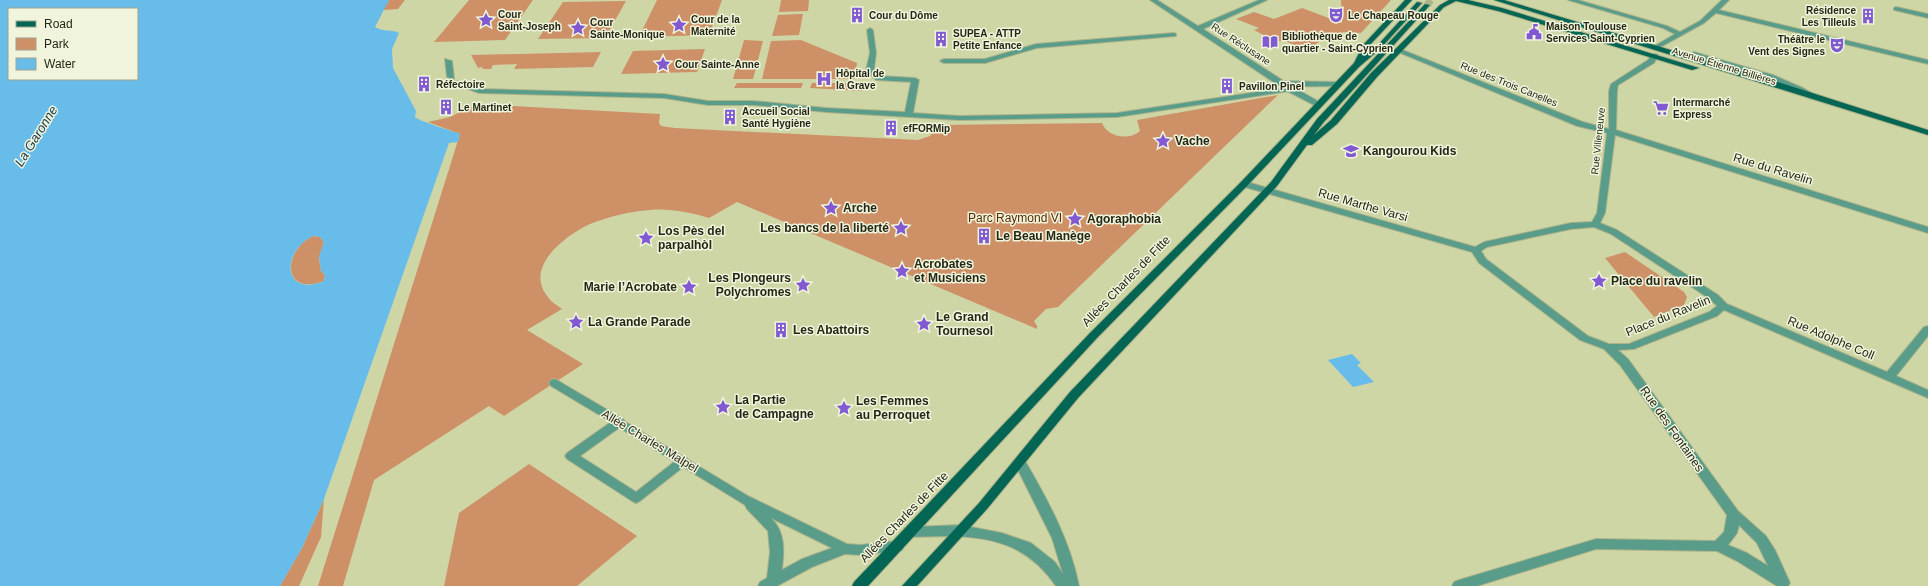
<svg xmlns="http://www.w3.org/2000/svg" width="1928" height="586" font-family="Arial,sans-serif">
  <style>
    .green { fill: #ce9167 }
    .water { fill: #67bcea; fill-rule: evenodd }
    .lines { fill: none; stroke-linecap: round; stroke-linejoin: round }
    .primary-tunnel { stroke: #acb389; stroke-width: 7; stroke-dasharray: 7 3.5; stroke-linecap: butt }
    .service-casing { stroke: #acb389; stroke-width: 2 }
    .minor-casing { stroke: #acb389; stroke-width: 2 }
    .tertiary-casing { stroke: #acb389; stroke-width: 2 }
    .primary-casing { stroke: #acb389; stroke-width: 2 }
    .service { fill: #599c8a; fill-rule: evenodd }
    .minor { fill: #599c8a; fill-rule: evenodd }
    .tertiary { fill: #599c8a; fill-rule: evenodd }
    .primary { fill: #036553; fill-rule: evenodd }
    .labels { text-anchor: middle; dominant-baseline: central; stroke-width: 3; stroke-linejoin: round; paint-order: stroke }
    .far-poi-label { font-size: 10px; font-weight: bold; fill: #252715; stroke: #f0f4dc; text-anchor: start }
    .far-street-label { font-size: 10px; fill: #252715; stroke: #f0f4dc }
    .poi-label { font-size: 12px; font-weight: bold; fill: #252715; stroke: #f0f4dc; text-anchor: start }
    .street-label { font-size: 12px; fill: #252715; stroke: #f0f4dc }
    .park-label { font-size: 12px; fill: #572a03; stroke: #f0f4dc }
    .water-label { font-size: 13px; font-style: italic; fill: #14394d; stroke: #f0f4dc }
  </style>
  <rect width="100%" height="100%" fill="#ced6a6"/>
  <path class="green" d="M389,0h16l-7,9 -15,1z
    M469,0h64l-28,40 -71,2z
    M657,0h65l-13,35 -70,2z
    M781,0h28l-1,11 -29,1z
    M1341,0h50l-30,33 -18,-1 -9,10 -12,-3 -14,12 -25,-11 -6,2 -23,-12 5,-2 -23,-9 18,-7 20,7 28,-11 40,15z
    M626,1l-21,37 -67,1 25,-37z
    M799,14h4l-4,21 -27,1 6,-21z
    M744,40l19,1 -10,38h-20z
    M801,40l56,23 -2,16h-93l9,-38z
    M705,49l-8,23 -76,2 12,-23z
    M601,52l-8,15 -79,2 3,-5 -24,1 -2,4h-8l-1,-2 -4,1 -7,-13z
    M737,83h66l-2,5h-67z
    M812,83h48l5,3 -2,5 -53,-3z
    M1278,95l-220,212 -12,2 -12,12 3,5v3l-300,-127 -28,16c-22,-7 -45,-11 -69,-7 -17,2 -34,7 -50,13 -24,11 -67,43 -42,73 3,5 9,8 14,12l-35,21 56,34 -79,52 -15,-10 -115,74 -31,106h-25l142,-452 -32,-12 22,-5 26,-13 184,10 -1,9 2,3 14,2 243,12 12,-4 7,-11 165,-2c5,14 27,18 38,8l-3,-11z
    M313,236l7,1 4,5 -5,16 2,13 4,4 -1,6c-42,16 -42,-30 -11,-45z
    M1625,252l59,40 3,5 -3,8 -30,12 -49,-59z
    M529,464l108,72 -60,50h-133l15,-73z
    M324,499l-3,38 -22,49h-19l22,-38z"/>
  <path class="water" d="M0,0h389l-14,27c7,5 16,2 24,6l-7,16 1,19 23,43 -1,6c3,4 38,14 45,17l-2,8 -9,1 -125,356 -22,49 -22,38h-280zM9,9h128v70h-128zM313,236l7,1 4,5 -5,15 2,14 4,4 -1,6c-41,17 -44,-29 -11,-45z
    M1352,354l9,9 -4,2 17,17 -21,5 -25,-27z"/>
  <g class="lines">
    <path class="primary-tunnel" d="M1427,5l4,-5"/>
    <defs>
      <path id="service" d="M1896,7l32,7v4l-34,-8v-2z
        M870,28l3,2 3,23 -2,16 7,7 34,2 4,2 -6,33 46,3 158,-3 173,-26 4,2 -4,2 -173,26 -158,3 -133,-8 -73,-7h-45l-44,-7 -185,-5 -27,-10 4,-2 24,8 184,5 44,7h45l73,7 79,4 6,-30 -35,-2 -10,-10 4,-17 -3,-23z
        M1174,33l2,1v2l-139,12 -52,15h-41l-4,-2 4,-2h41l51,-15z
        M1694,52l79,23 30,13 16,9 -1,2h-6l-44,-21 -76,-23 -1,-1z
        M445,59l7,2 2,18 -7,-2z
        M1280,81l58,1 4,2 -4,2c-11,0 -52,2 -59,-3z
        M555,379l68,40 2,3 -2,3 -43,31 56,36 43,-34 4,-1 4,1 2,3 -2,3 -47,37 -4,2 -4,-2 -65,-42 -2,-3 2,-3 44,-31 -60,-36 -2,-3 2,-3z"/>
      <path id="minor" d="M1150,0h7l41,26 61,-26h8l-64,29 90,58 30,17 -1,2h-6l-29,-15z
        M1568,0h10l89,26 13,6 20,-11 22,-21h7l-10,10 209,50v4l-212,-51 -12,10 -49,27 -3,-2 1,-1 22,-13 -12,-6z
        M1400,49l183,73 26,7v-38l2,-7 37,-24 4,-6h4l2,1 -4,8 -36,22 -1,6 -1,39 312,97v6l-313,-98 -10,78 -5,10 17,7 101,65 9,9 160,68 37,-45 4,-1v10l-32,40 32,14v8l-204,-88 -7,6 -83,33 -16,1 10,9 110,152 28,25 9,14 15,33 -2,3h-11l-40,-25 -20,-10 -121,-2 -119,37h-25l2,-4 5,-2 137,-41 119,2 9,-9 3,-17 -107,-150 -16,-16 -24,-9 -101,-77 -7,-11 -231,-66 -1,-2 1,-2h6l228,65 9,-5 87,-19 21,-1 5,-9 10,-80 -30,-7 -179,-74v-2zM1594,227l17,7 99,65 7,7 -8,6 -80,32h-20l-21,-8 -102,-77 -5,-8 6,-4 84,-18zM1739,525l18,18 11,23 -21,-13 -19,-8 9,-12z
        M619,418l129,78 99,48 13,1 37,-4 5,1 2,4 -2,4 -5,1 -37,4 -15,-1 -33,13 -35,19h-19l2,-4 7,-4 3,-26 -2,-21 -21,-22 -2,-4 -130,-80 -2,-3 2,-3zM771,518l61,30 -30,11 -20,11c2,-19 4,-37 -11,-52z"/>
      <path id="tertiary" d="M1020,458l4,1c23,40 46,81 55,127h-23c-37,-54 -87,-51 -146,-49l-5,-1 -2,-4 2,-4 5,-1 51,-2 41,8 29,10 24,19 8,12 -11,-36 -38,-76 2,-3z"/>
      <path id="primary" d="M1405,0h7l-44,47 -4,8 12,-8 41,-45 5,1 -42,46 -21,18 -112,119 -150,152 -229,248h-16l2,-4 235,-248 152,-152 113,-119 9,-18z
        M1449,0h19l34,8 197,60 -7,2 -194,-59 -42,-10 -12,6 -67,70 -40,47 -25,21h-5l-30,41 -199,212 -91,111 -70,77h-15l77,-83 91,-111 201,-210 46,-63 108,-115 5,1 -107,118 -9,12 17,-15 40,-47 69,-68z
        M1494,0h10l277,83 147,47v5z"/>
    </defs>
    <use href="#service" class="service-casing"/>
    <use href="#minor" class="minor-casing"/>
    <use href="#tertiary" class="tertiary-casing"/>
    <use href="#primary" class="primary-casing"/>
    <use href="#service" class="service"/>
    <use href="#minor" class="minor"/>
    <use href="#tertiary" class="tertiary"/>
    <use href="#primary" class="primary"/>
  </g>
  <defs>
    <symbol id="building-bare" viewBox="-9 -9 18 18"><path d="M-4-6H4V6H1V3H-1V6H-4ZM-2.5-4.3h1.7v1.8h-1.7ZM.8-4.3h1.7v1.8H.8ZM-2.5-1h1.7V.8h-1.7ZM.8-1h1.7V.8H.8Z" fill="#8059d3" stroke="#f0f4dc" stroke-width="2.5" paint-order="stroke"/></symbol>
    <symbol id="theatre-bare" viewBox="-9 -9 18 18"><path d="M-5-5.5Q0-4 5-5.5V0Q5 5 0 6Q-5 5-5 0ZM-3.3-2.5H-1v1.5H-3.3ZM1-2.5H3.3v1.5H1ZM-2.8 1Q0 5.5 2.8 1Z" fill="#8059d3" stroke="#f0f4dc" stroke-width="2.5" paint-order="stroke"/></symbol>
    <symbol id="sight-bare" viewBox="-9 -9 18 18"><path d="M0-6L1.8-2.2L6-1.7L2.9 1.2L3.7 5.4L0 3.3L-3.7 5.4L-2.9 1.2L-6-1.7L-1.8-2.2Z" fill="#8059d3" stroke="#f0f4dc" stroke-width="2.5" paint-order="stroke"/></symbol>
    <symbol id="civic-bare" viewBox="-9 -9 18 18"><path d="M-.6-6.5H3V-4.5H.6V-3L4-1V1h2V6H-6V1h2V-1L-.6-3ZM-1.2 2.5V6h2.4V2.5Z" fill="#8059d3" stroke="#f0f4dc" stroke-width="2.5" paint-order="stroke"/></symbol>
    <symbol id="library-bare" viewBox="-9 -9 18 18"><path d="M-6-4Q-3-5.5-.7-3.5V5Q-3 3-6 4ZM6-4Q3-5.5 .7-3.5V5Q3 3 6 4Z" fill="#8059d3" stroke="#f0f4dc" stroke-width="2.5" paint-order="stroke"/></symbol>
    <symbol id="hospital-bare" viewBox="-9 -9 18 18"><path d="M-5-5h3v3.5h4V-5h3V5h-3V1.5h-4V5h-3Z" fill="#8059d3" stroke="#f0f4dc" stroke-width="2.5" paint-order="stroke"/></symbol>
    <symbol id="supermarket-bare" viewBox="-9 -9 18 18"><path d="M-6-5.5h2.5l.6 2H6L4.5 2H-2.5L-4.4-4H-6ZM-1.5 3.2a1.3 1.3 0 1 0 .1 0ZM3 3.2a1.3 1.3 0 1 0 .1 0Z" fill="#8059d3" stroke="#f0f4dc" stroke-width="2.5" paint-order="stroke"/></symbol>
    <symbol id="school-bare" viewBox="-9 -9 18 18"><path d="M0-5L7-2L0 1L-7-2ZM-4 1L0 2.5L4 1V4Q0 6-4 4Z" fill="#8059d3" stroke="#f0f4dc" stroke-width="2.5" paint-order="stroke"/></symbol>
  </defs>
  <g fill-rule="evenodd">
    <use href="#building-bare" x="846" y="4" width="22" height="22"/>
    <use href="#theatre-bare" x="1325" y="4" width="22" height="22"/>
    <use href="#building-bare" x="1857" y="5" width="22" height="22"/>
    <use href="#sight-bare" x="475" y="9" width="22" height="22"/>
    <use href="#sight-bare" x="668" y="14" width="22" height="22"/>
    <use href="#sight-bare" x="567" y="17" width="22" height="22"/>
    <use href="#civic-bare" x="1523" y="21" width="22" height="22"/>
    <use href="#building-bare" x="930" y="28" width="22" height="22"/>
    <use href="#library-bare" x="1259" y="31" width="22" height="22"/>
    <use href="#theatre-bare" x="1826" y="34" width="22" height="22"/>
    <use href="#sight-bare" x="652" y="53" width="22" height="22"/>
    <use href="#hospital-bare" x="813" y="68" width="22" height="22"/>
    <use href="#building-bare" x="413" y="73" width="22" height="22"/>
    <use href="#building-bare" x="1216" y="75" width="22" height="22"/>
    <use href="#building-bare" x="435" y="96" width="22" height="22"/>
    <use href="#supermarket-bare" x="1650" y="97" width="22" height="22"/>
    <use href="#building-bare" x="719" y="106" width="22" height="22"/>
    <use href="#building-bare" x="880" y="117" width="22" height="22"/>
    <use href="#sight-bare" x="1152" y="130" width="22" height="22"/>
    <use href="#school-bare" x="1340" y="140" width="22" height="22"/>
    <use href="#sight-bare" x="820" y="197" width="22" height="22"/>
    <use href="#sight-bare" x="1064" y="208" width="22" height="22"/>
    <use href="#sight-bare" x="890" y="217" width="22" height="22"/>
    <use href="#building-bare" x="973" y="225" width="22" height="22"/>
    <use href="#sight-bare" x="635" y="227" width="22" height="22"/>
    <use href="#sight-bare" x="891" y="260" width="22" height="22"/>
    <use href="#sight-bare" x="1588" y="270" width="22" height="22"/>
    <use href="#sight-bare" x="792" y="274" width="22" height="22"/>
    <use href="#sight-bare" x="678" y="276" width="22" height="22"/>
    <use href="#sight-bare" x="565" y="311" width="22" height="22"/>
    <use href="#sight-bare" x="913" y="313" width="22" height="22"/>
    <use href="#building-bare" x="770" y="319" width="22" height="22"/>
    <use href="#sight-bare" x="712" y="396" width="22" height="22"/>
    <use href="#sight-bare" x="833" y="397" width="22" height="22"/>
  </g>
  <g class="labels">
    <g class="far-poi-label">
      <text x="1856" y="10" text-anchor="end">Résidence<tspan x="1856" dy="12">Les Tilleuls</tspan></text>
      <text x="498" y="14">Cour<tspan x="498" dy="12">Saint-Joseph</tspan></text>
      <text x="869" y="15">Cour du Dôme</text>
      <text x="1348" y="15">Le Chapeau Rouge</text>
      <text x="691" y="19">Cour de la<tspan x="691" dy="12">Maternité</tspan></text>
      <text x="590" y="22">Cour<tspan x="590" dy="12">Sainte-Monique</tspan></text>
      <text x="1546" y="26">Maison Toulouse<tspan x="1546" dy="12">Services Saint-Cyprien</tspan></text>
      <text x="953" y="33">SUPEA - ATTP<tspan x="953" dy="12">Petite Enfance</tspan></text>
      <text x="1282" y="36">Bibliothèque de<tspan x="1282" dy="12">quartier - Saint-Cyprien</tspan></text>
      <text x="1825" y="39" text-anchor="end">Théâtre le<tspan x="1825" dy="12">Vent des Signes</tspan></text>
      <text x="675" y="64">Cour Sainte-Anne</text>
      <text x="836" y="73">Hôpital de<tspan x="836" dy="12">la Grave</tspan></text>
      <text x="436" y="84">Réfectoire</text>
      <text x="1239" y="86">Pavillon Pinel</text>
      <text x="1673" y="102">Intermarché<tspan x="1673" dy="12">Express</tspan></text>
      <text x="458" y="107">Le Martinet</text>
      <text x="742" y="111">Accueil Social<tspan x="742" dy="12">Santé Hygiène</tspan></text>
      <text x="903" y="128">efFORMip</text>
    </g>
    <g class="far-street-label">
      <text transform="translate(1241 44) rotate(33)">Rue Réclusane</text>
      <text transform="translate(1724 66) rotate(17)">Avenue Étienne Billières</text>
      <text transform="translate(1509 84) rotate(22)">Rue des Trois Canelles</text>
      <text transform="translate(1598 141) rotate(-84)">Rue Villeneuve</text>
    </g>
    <g class="poi-label">
      <text x="1175" y="141">Vache</text>
      <text x="1363" y="151">Kangourou Kids</text>
      <text x="843" y="208">Arche</text>
      <text x="1087" y="219">Agoraphobia</text>
      <text x="889" y="228" text-anchor="end">Les bancs de la liberté</text>
      <text x="658" y="231">Los Pès del<tspan x="658" dy="14">parpalhòl</tspan></text>
      <text x="996" y="236">Le Beau Manège</text>
      <text x="914" y="264">Acrobates<tspan x="914" dy="14">et Musiciens</tspan></text>
      <text x="791" y="278" text-anchor="end">Les Plongeurs<tspan x="791" dy="14">Polychromes</tspan></text>
      <text x="1611" y="281">Place du ravelin</text>
      <text x="677" y="287" text-anchor="end">Marie l’Acrobate</text>
      <text x="936" y="317">Le Grand<tspan x="936" dy="14">Tournesol</tspan></text>
      <text x="588" y="322">La Grande Parade</text>
      <text x="793" y="330">Les Abattoirs</text>
      <text x="735" y="400">La Partie<tspan x="735" dy="14">de Campagne</tspan></text>
      <text x="856" y="401">Les Femmes<tspan x="856" dy="14">au Perroquet</tspan></text>
    </g>
    <g class="street-label">
      <text transform="translate(1773 169) rotate(17)">Rue du Ravelin</text>
      <text transform="translate(1363 205) rotate(16)">Rue Marthe Varsi</text>
      <text transform="translate(1126 281) rotate(-46)">Allées Charles de Fitte</text>
      <text transform="translate(1668 316) rotate(-22)">Place du Ravelin</text>
      <text transform="translate(1831 338) rotate(23)">Rue Adolphe Coll</text>
      <text transform="translate(1672 429) rotate(55)">Rue des Fontaines</text>
      <text transform="translate(650 441) rotate(31)">Allée Charles Malpel</text>
      <text transform="translate(904 517) rotate(-46)">Allées Charles de Fitte</text>
    </g>
    <g class="park-label">
      <text x="1015" y="218">Parc Raymond VI</text>
    </g>
    <g class="water-label">
      <text transform="translate(36 136) rotate(-58)">La Garonne</text>
    </g>
  </g>
  <rect x="8" y="8" width="130" height="72" fill="#f0f4dc" stroke="#9fa28c"/>
  <rect x="16" y="21" width="20" height="6" fill="#036553" stroke="#9fa28c"/>
  <text x="44" y="28" font-size="12" fill="#252715">Road</text>
  <rect x="16" y="38" width="20" height="12" fill="#ce9167" stroke="#9fa28c"/>
  <text x="44" y="48" font-size="12" fill="#252715">Park</text>
  <rect x="16" y="58" width="20" height="12" fill="#67bcea" stroke="#9fa28c"/>
  <text x="44" y="68" font-size="12" fill="#252715">Water</text>
</svg>
